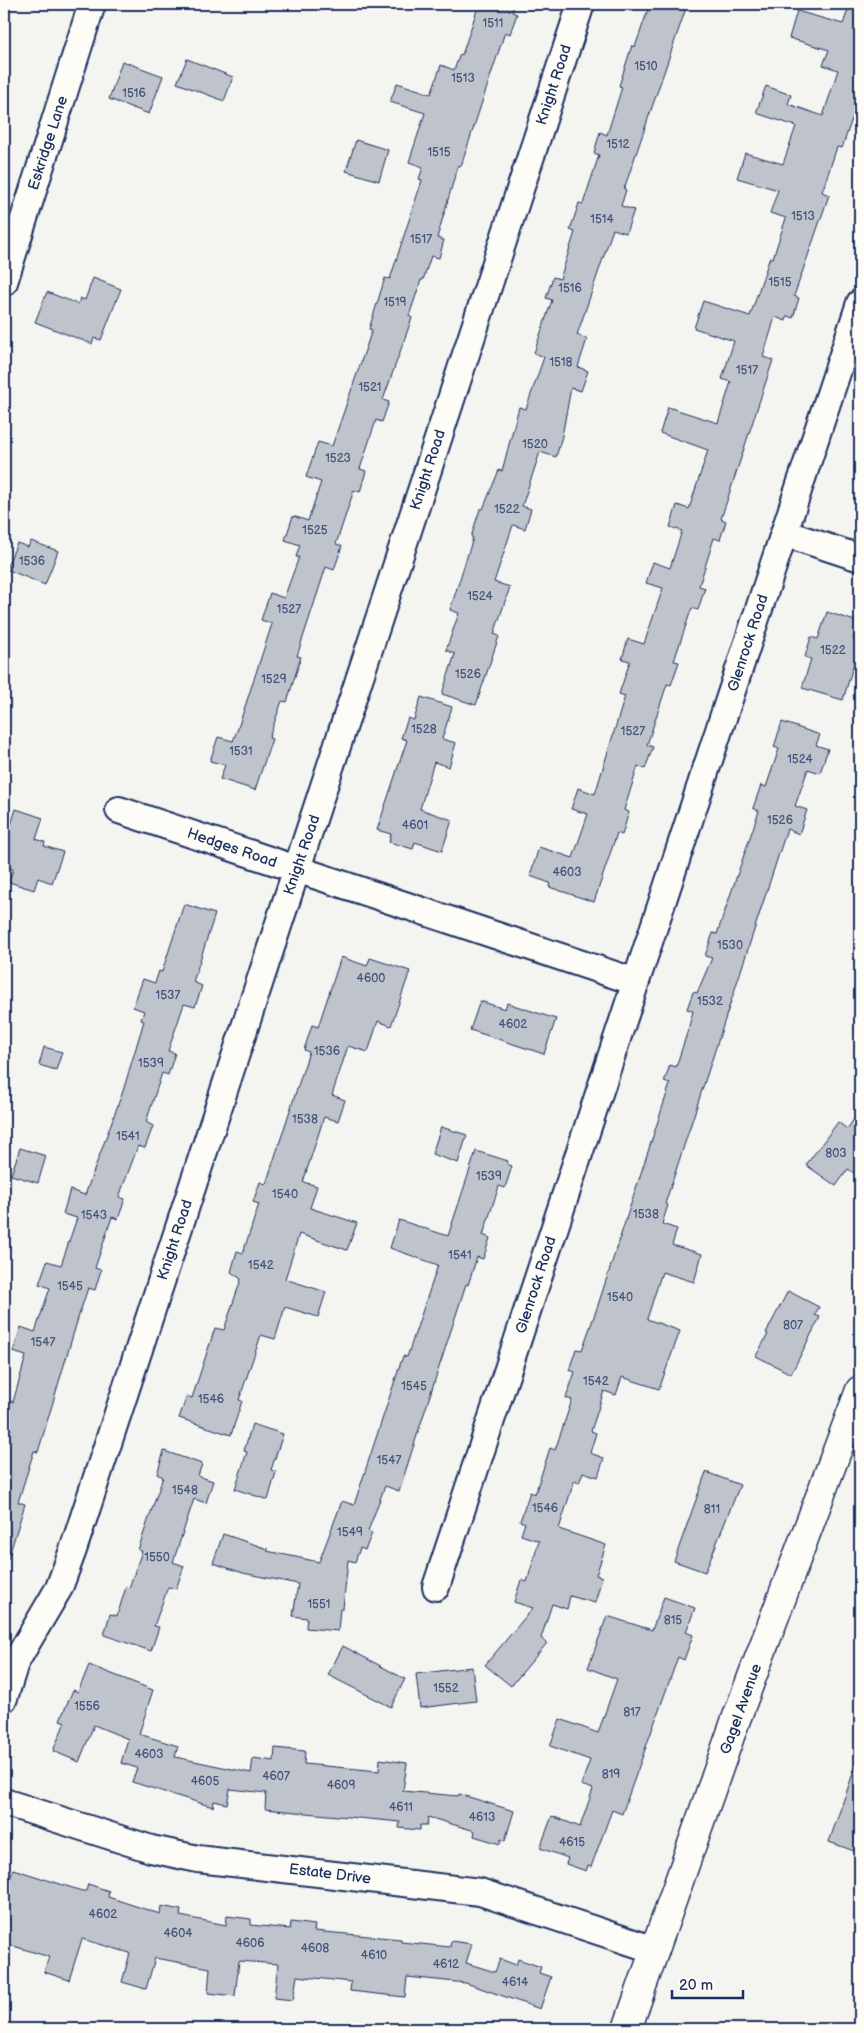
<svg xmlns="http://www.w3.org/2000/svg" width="864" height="2033" font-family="'Balsamiq Sans',sans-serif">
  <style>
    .building { fill: #bfc3cc; stroke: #1b2f5e }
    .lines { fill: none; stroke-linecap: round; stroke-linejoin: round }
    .street-casing { stroke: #1b2f5e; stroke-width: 30 }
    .secondary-casing { stroke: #1b2f5e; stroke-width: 31 }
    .street { stroke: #fdfcf7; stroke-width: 26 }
    .secondary { stroke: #fdfcf7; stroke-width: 28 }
    .labels { text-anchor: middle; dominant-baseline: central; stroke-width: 4; stroke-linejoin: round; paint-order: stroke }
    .number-label { font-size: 12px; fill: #44547a }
    .street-label { font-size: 15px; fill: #1b2f5e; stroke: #fdfcf7 }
  </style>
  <rect width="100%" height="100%" fill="#f4f4f1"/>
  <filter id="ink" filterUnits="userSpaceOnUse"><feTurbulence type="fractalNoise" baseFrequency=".02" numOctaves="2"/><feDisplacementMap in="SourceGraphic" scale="10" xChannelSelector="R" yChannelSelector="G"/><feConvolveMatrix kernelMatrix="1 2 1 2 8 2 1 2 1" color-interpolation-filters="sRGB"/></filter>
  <g filter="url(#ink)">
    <path class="building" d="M479,4h36l-3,8 5,2 -7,20 -5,-2 -44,134 -3,-1 -21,73 7,2 -5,18 -8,-2 -8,24h-2l-12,36 3,2 -29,82 6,2 -7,20 -6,-2 -16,49 6,2 -6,21 -6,-2 -18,54 6,2 -8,24 -8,-3 -29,89 4,1 -14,45 -5,-1 -13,37 3,1 -17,51 -35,-11 5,-14 -15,-4 8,-24 15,4 5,-13 34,-104 -11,-4 9,-27 14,5 15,-41h-3l4,-12 -15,-5 8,-24 15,5 13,-39 -15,-5 12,-35 14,4 40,-116 -3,-1 16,-51 5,1 32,-99 -3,-1 4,-12 -14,-5 16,-49 -35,-11 7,-19 34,11 10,-29 13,5 6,-16 2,1z
      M650,4h25l11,4 -62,181 2,1 -5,16 13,4 -8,23 -13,-4 -36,106 10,4 -9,28 10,4 -7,20 -10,-3 -9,48 -6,21 -16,-5 -18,54 9,3 -6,20 -12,-4 -19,57 16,5 -16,47 5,2 -23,69 -34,-11 13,-40 -9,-4 13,-37 -9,-3 23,-72 -2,-1 9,-28h3l16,-39 3,1 17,-64 7,2 18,-52 -10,-4 18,-53 -6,-2 7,-21 7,2 15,-47 -5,-2 9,-27 4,1 16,-49 -5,-2 6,-21 7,3 15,-48 -3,-1 13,-41 3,2z
      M850,4h10v92l-18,52 -5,-1 -15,45 7,3 -35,101 5,2 -6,20 -6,-2 -1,5 -11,-4 -12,40 10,3 -52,159 5,2 -6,19 -6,-2 -15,48 6,2 -7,22 -6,-2 -2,5 -16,48 5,1 -8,23 -4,-1 -20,61 6,2 -8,22 -7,-3 -14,44 5,2 -7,23 -5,-2 -23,69 -45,-15 1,-4 -20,-7 9,-29 34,11 15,-44 -17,-5 7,-21 17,6 30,-98 -6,-2 11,-33 -8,-2 6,-20 16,5 19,-56 -17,-5 7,-21 17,6 12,-37 -12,-4 7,-22 12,4 19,-59 -48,-17 8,-26 50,16 13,-41 -9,-3 12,-38 -40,-13 9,-27 47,15 20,-59 3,1 13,-40 -16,-5 8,-23 -41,-12 8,-25 38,11 13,-38 -40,-13 10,-27 25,9 -3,9 35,12 15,-46 -15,-5 6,-15 -40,-12 8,-27 46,13z
      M187,59l46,18 -9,24 -47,-18z
      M122,61l41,15 -14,38 -40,-15z
      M356,140l32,10 -9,31 -33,-10z
      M93,278l28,11 -20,51 -7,-2 -2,6 -57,-22 12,-30 31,12 2,-6 5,2z
      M31,541l27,10 -13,34 -39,-16 11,-26 11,4z
      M827,612l31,10 -5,18 7,3 -17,57 -41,-12 9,-29 -6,-2 6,-20 7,2z
      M421,697l31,10 -10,32 14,4 -7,24 -15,-5 -14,47 32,11 -10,31 -27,-9 -2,7 -24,-7 2,-8 -14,-4 30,-90 -6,-2 7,-20 6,2z
      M782,722l38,13 -4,10 12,4 -8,24 -12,-4 -13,37 12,4 -8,24 -12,-5 -122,375 3,1 -6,19 15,5 -5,16 30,9 -8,28 -32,-10 -15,47 33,12 -21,58 -37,-12 -6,18 -12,-4 -13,40 5,2 -6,20 14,5 -6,19 -15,-5 -4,11 -5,-2 -15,48 47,16 -10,30 6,2 -7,26 -25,-7 -3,13 -15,-5 -11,34 6,5 -36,43 -26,-21 48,-57 -19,-6 7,-22 6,2 12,-41 -18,-6 4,-12 -5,-2 10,-29 5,2 15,-46 5,2 17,-50 -6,-2 9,-26 -6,-2 7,-21 6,1 16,-45 72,-221 -6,-2 6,-17 6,2 12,-37 5,-19 -6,-2 6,-17 4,1 15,-35 -7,-2 8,-23 4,1 42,-123 -6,-3 8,-23 5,2 13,-38 -5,-2z
      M16,809l27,9 -7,21 9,3 -1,4 19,6 -11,31 -14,-5 -4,12 -25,-8 4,-13 -9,-3v-20z
      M184,904l31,10 -22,68 9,4 -7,21 -11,-3 -16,47 7,2 -7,22 -6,-2 -16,49 7,4 -8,22 -7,-2 -19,51 6,2 -7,20 -6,-2 -17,51 6,2 -6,20 -7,-2 -9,27 -41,137 -4,-1 -16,51 7,2 -17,55 -4,-1v-158l9,2 13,-46 -13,-4 8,-25 14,5 15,-44 -11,-4 8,-23 14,4 16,-47 -14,-4 7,-24 15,5 4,-11 34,-93 21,-70 -3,-1 3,-9 -11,-4 10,-28 12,4 4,-12 3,1z
      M341,957l26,9 3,-8 40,13 -19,55 -13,-5 -10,31 -20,-6 -16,49 13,5 -7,21 -14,-4 -21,65 14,4 -7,22 47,15 -10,27 -48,-16 -14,45 41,13 -8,25 -33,-10 -10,32 -14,-4 -22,65 3,1 -11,34 -52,-17 8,-22 5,2 23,-70 9,2 17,-51 -10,-7 6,-21 6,2 16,-49 -6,-2 7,-20 6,2 43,-132 -5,-2 8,-25 6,2z
      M480,1001l25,8 2,-6 49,16 -12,35 -74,-24z
      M44,1047l18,5 -6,18 -17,-5z
      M860,1111v66l-12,-8 -12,17 -30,-21 32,-43 9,7z
      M441,1127l26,8 -9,28 -26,-9z
      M20,1148l26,8 -8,27 -27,-8z
      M476,1151l32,10 -1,3 5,2 -7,22 -6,-2 -16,49 7,3 -7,21 -6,-2 -9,28 -2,-1 -67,207 -14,-5 -17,45 4,2 -7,17 -5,-2 -5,14 -7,-2 -5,49h-3l-2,22 -32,-3 1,-10 -14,-2 5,-32 -55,-11 -30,-10 10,-29 45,15 -1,2 52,11 23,-61 12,4 49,-149 4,1 31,-92 -48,-17 9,-28 49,16z
      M788,1291l31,16 -4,8 5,2 -29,57 -35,-18 12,-22 -2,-1z
      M252,1424l31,10 -12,36 5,2 -8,28 -33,-11 12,-37 -3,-1z
      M164,1451l38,13 -4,12 15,5 -7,22 -12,-4 -21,63 11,4 -8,23 -8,-2 -14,39 5,1 -8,24 -47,-16 6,-21 7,2 9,-29 3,1 13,-37 -4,-1 25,-73 -6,-3z
      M706,1472l34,13 -35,87 -31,-11z
      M664,1597l31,11 -9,24 7,3 -9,25 -6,-3 -56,157 -10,-4 -21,57 -3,-1 -2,5 -20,-7 2,-6 -28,-10 12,-32 28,11 13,-38 -12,-4 9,-25 -40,-14 10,-27 38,14 19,-54 -29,-11 19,-52 45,14z
      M343,1646l62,33 -14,28 -63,-32z
      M89,1665l64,25 -14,44 39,12 -3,11 76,16 2,-15 21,3 1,-13 30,3 -1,13 75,7 1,-12 27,4 -4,28 55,5 1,-2 55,17 -9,30 -4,-2 -1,5 -26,-8 1,-5 -47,-14 -1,8h-7v5l-21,-2 1,-6 -135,-13 1,-16 -36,-4 -3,15 -13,-3 -1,6 -81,-25 5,-14 -16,-5 7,-24 -34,-14 -15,37 -26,-11 12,-29 -5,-2 13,-30 5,2z
      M472,1667l4,34 -56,7 -4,-34z
      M857,1762l3,1v90l-31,-11z
      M13,1869l69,22h4l2,-7 21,7 -1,6 52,17 1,-8 20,4 -1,6 46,9 1,-9 24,3v6l39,4 1,-7 24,3 -1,6 87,8v3l49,5 1,-6 21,3 -6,19 29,9 5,-13 16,6 2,-6 23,8 -2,6 12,4 -11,32 -74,-26 -59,-6 -2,20 -55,-6 1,-9 -54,-6 -4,24 -19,-2 4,-34 -39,-3 -4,35 -27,-3 2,-25 -55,-10 -9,31 -24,-7 8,-29 -48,-14 -13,41 -25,-8 5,-15 -45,-14v-44z"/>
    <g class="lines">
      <defs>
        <path id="street" d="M4,282l88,-278
          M784,533l76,25
          M119,810l517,172
          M436,1587l424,-1284
          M4,1698l11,-35 44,-75 14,-38 508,-1546
          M4,1802l147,47 47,10 282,33 175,58"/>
        <path id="secondary" d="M627,2029l108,-307 125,-332"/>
      </defs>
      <use href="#street" class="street-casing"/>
      <use href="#secondary" class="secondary-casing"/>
      <use href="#street" class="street"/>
      <use href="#secondary" class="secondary"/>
    </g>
  </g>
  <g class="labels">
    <g class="number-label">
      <text x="493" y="23">1511</text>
      <text x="646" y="66">1510</text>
      <text x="463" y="78">1513</text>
      <text x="134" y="93">1516</text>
      <text x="618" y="144">1512</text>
      <text x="439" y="152">1515</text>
      <text x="803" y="216">1513</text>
      <text x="602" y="219">1514</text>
      <text x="421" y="239">1517</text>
      <text x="780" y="282">1515</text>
      <text x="570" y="288">1516</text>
      <text x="395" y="302">1519</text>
      <text x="561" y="362">1518</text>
      <text x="747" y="370">1517</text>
      <text x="370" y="387">1521</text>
      <text x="535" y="444">1520</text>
      <text x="338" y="458">1523</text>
      <text x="507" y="509">1522</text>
      <text x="315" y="530">1525</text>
      <text x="32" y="561">1536</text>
      <text x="480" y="596">1524</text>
      <text x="289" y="609">1527</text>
      <text x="833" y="650">1522</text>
      <text x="468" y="674">1526</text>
      <text x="274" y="679">1529</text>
      <text x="424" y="729">1528</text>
      <text x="633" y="731">1527</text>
      <text x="241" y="751">1531</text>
      <text x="800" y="759">1524</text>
      <text x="780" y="820">1526</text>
      <text x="415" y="825">4601</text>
      <text x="567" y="872">4603</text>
      <text x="730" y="945">1530</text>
      <text x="371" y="978">4600</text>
      <text x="168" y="995">1537</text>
      <text x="710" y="1001">1532</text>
      <text x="513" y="1024">4602</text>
      <text x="327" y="1051">1536</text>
      <text x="151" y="1063">1539</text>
      <text x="305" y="1119">1538</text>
      <text x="128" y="1136">1541</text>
      <text x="836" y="1153">803</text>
      <text x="489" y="1176">1539</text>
      <text x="285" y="1194">1540</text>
      <text x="646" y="1214">1538</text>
      <text x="94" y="1215">1543</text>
      <text x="460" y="1255">1541</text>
      <text x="261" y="1265">1542</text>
      <text x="70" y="1286">1545</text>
      <text x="620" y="1297">1540</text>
      <text x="793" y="1325">807</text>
      <text x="43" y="1342">1547</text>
      <text x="596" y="1381">1542</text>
      <text x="414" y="1386">1545</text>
      <text x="211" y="1399">1546</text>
      <text x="389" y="1460">1547</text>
      <text x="185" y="1490">1548</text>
      <text x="545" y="1508">1546</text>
      <text x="712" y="1509">811</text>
      <text x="350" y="1532">1549</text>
      <text x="157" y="1557">1550</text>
      <text x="319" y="1604">1551</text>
      <text x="673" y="1620">815</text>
      <text x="446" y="1688">1552</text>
      <text x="87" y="1706">1556</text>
      <text x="632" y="1712">817</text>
      <text x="149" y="1754">4603</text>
      <text x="611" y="1774">819</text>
      <text x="276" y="1776">4607</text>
      <text x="205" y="1781">4605</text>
      <text x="341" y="1785">4609</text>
      <text x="401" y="1807">4611</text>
      <text x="482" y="1817">4613</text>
      <text x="572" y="1842">4615</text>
      <text x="103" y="1914">4602</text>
      <text x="178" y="1933">4604</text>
      <text x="250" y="1943">4606</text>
      <text x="315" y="1948">4608</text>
      <text x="374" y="1955">4610</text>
      <text x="446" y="1964">4612</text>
      <text x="515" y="1982">4614</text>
    </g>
    <g class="street-label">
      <text transform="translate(554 85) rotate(-72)">Knight Road</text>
      <text transform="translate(48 143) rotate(-72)">Eskridge Lane</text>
      <text transform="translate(428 470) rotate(-72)">Knight Road</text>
      <text transform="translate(748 643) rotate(-72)">Glenrock Road</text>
      <text transform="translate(232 848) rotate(19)">Hedges Road</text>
      <text transform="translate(302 855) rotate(-71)">Knight Road</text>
      <text transform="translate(175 1240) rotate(-72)">Knight Road</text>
      <text transform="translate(536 1285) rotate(-72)">Glenrock Road</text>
      <text transform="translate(741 1709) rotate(-70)">Gagel Avenue</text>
      <text transform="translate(330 1874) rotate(7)">Estate Drive</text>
    </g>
  </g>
  <rect width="864" height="2033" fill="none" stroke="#fdfcf7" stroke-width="20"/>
  <rect x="10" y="10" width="844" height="2013" fill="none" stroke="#1b2f5e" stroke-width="2" filter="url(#ink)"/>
  <path d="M672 1990v8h71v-8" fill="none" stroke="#1b2f5e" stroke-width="2.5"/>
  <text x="679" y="1990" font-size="15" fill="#1b2f5e" stroke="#fdfcf7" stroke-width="4" paint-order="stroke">20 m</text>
</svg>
